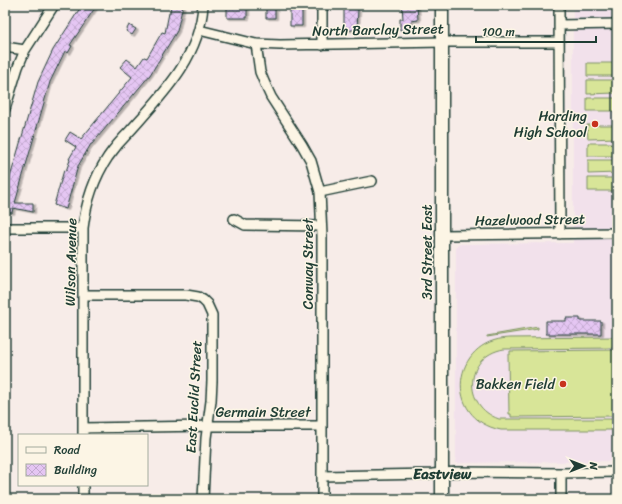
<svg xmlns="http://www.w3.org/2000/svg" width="622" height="504" font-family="Sriracha,sans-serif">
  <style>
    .built { fill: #f2e1eb }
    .pitch { fill: #d8e598; stroke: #7c9166 }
    .building { fill: url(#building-cross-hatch); stroke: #1f3d34; filter: url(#shadow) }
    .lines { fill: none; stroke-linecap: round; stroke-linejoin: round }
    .street-casing { stroke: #1f3d34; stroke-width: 12 }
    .secondary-casing { stroke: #1f3d34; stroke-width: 15 }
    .street { stroke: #fcf5e5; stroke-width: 9 }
    .secondary { stroke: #fcf5e5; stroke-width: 12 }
    .poi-dot { fill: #c8321e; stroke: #fcf5e5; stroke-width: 1.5 }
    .labels { text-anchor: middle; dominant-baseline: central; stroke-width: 3; stroke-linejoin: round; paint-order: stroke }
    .street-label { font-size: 14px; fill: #1f3d34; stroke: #fcf5e5 }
    .poi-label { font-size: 14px; fill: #1f3d34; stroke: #fcf5e5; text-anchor: end }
    .neighbourhood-label { font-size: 15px; font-weight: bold; fill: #1f3d34; stroke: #fcf5e5 }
  </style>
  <defs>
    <pattern id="building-cross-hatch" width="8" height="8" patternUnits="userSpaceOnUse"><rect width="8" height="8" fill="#e5c6f3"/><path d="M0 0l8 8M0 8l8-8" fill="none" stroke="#c4abd1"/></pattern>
    <filter id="shadow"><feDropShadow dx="2.5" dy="1.5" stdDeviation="0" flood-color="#0004"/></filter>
  </defs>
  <rect width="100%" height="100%" fill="#f7ece8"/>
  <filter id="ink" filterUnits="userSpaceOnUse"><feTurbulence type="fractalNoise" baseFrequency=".025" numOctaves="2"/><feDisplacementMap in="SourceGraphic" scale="8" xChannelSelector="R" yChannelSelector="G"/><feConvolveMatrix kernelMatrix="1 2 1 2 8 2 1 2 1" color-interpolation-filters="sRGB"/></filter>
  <g filter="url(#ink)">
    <path class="built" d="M573,5h44v456l-161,2v-216l4,-3 113,-1z"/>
    <path class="pitch" d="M587,63h28l1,13h-29z
      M615,80l1,13 -29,1v-14z
      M587,98h29v13h-29z
      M587,125h29v13l-28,1z
      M588,143h28v13h-28z
      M588,160h28l1,13 -29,1z
      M588,178h28l1,13h-29z
      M538,327v2l-51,8v-1z
      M617,337v11l-113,1c-40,7 -42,57 -5,70h118v11h-116c-58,-11 -50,-90 8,-92z
      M617,350v66l-106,1v-3h-2l-1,-59h2v-4z"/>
    <path class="building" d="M82,5h15l-27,40 2,1 -4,7 -3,-2 -15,31 -35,121h18v9l-20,-4 -1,5 -7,-1 1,-21 32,-109 15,-32z
      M171,5h12l-6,26 -27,44 -58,69h-1l-13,22 -12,43 -12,-4 10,-35 2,1 4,-11 -1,-1 7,-12 -11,-7 5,-8 11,7 51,-62 -12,-10 7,-8 10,8 7,-10 3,1 15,-26 3,1 4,-20h1z
      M344,5h11v4h3l-1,21h-13z
      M402,5h15l1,15 -7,1v9h-11v-11h3z
      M227,6l20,1v11h-20z
      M290,6h12v20h-12z
      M266,8l9,1v9h-9z
      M129,25l7,4 -4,6 -6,-4z
      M566,318h14v3h21v13h-55v-13h20z"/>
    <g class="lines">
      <defs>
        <path id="street" d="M559,5l1,229
          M559,25l58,-1
          M199,30l57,14 24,1 163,-3h116
          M256,44l4,28 5,12 6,13 31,48 9,16 9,31 2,44v263
          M322,45v-40
          M5,47l20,3
          M5,109l13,-42 7,-17 29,-45
          M320,192l52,-11
          M234,219l11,6 76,1
          M5,228h78
          M442,235l175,-2
          M83,295h103l12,2 5,3 4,4 5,11v66l-1,20 -5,37 -3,61
          M83,428l125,-2h114
          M83,435v-207c3,-25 11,-50 25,-71 7,-10 14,-18 22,-26 33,-37 70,-74 73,-126
          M322,476l110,-2 24,-2 105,1 56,-1
          M83,485v14
          M561,499v-26"/>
        <path id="secondary" d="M442,499v-494"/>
      </defs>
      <use href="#street" class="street-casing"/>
      <use href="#secondary" class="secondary-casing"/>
      <use href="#street" class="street"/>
      <use href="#secondary" class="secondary"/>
    </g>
  </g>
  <g class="poi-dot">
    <circle cx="595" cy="124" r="4"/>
    <circle cx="563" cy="384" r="4"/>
  </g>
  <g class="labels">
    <g class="street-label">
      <text transform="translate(378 30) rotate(-1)">North Barclay Street</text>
      <text transform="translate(530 220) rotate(-1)">Hazelwood Street</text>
      <text transform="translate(427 252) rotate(-90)">3rd Street East</text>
      <text transform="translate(71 262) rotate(-89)">Wilson Avenue</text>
      <text transform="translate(308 264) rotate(-90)">Conway Street</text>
      <text transform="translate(194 397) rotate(-87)">East Euclid Street</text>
      <text x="263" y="412">Germain Street</text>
    </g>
    <g class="poi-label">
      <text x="587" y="116">Harding<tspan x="587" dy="16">High School</tspan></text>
      <text x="555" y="384">Bakken Field</text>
    </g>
    <g class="neighbourhood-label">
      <text x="442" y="474">Eastview</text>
    </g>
  </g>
  <rect width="622" height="504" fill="none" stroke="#fcf5e5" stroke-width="20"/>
  <rect x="10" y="10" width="602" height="484" fill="none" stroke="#1f3d34" stroke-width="1.5" filter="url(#ink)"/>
  <rect x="18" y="434" width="130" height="52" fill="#fcf5e5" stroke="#a4ab9e"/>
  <rect x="26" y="447" width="20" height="6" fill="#fcf5e5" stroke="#a4ab9e"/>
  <text x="54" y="454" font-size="12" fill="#1f3d34">Road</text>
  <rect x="26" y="464" width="20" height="12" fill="url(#building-cross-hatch)" stroke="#a4ab9e"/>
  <text x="54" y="474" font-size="12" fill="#1f3d34">Building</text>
  <g transform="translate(584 466) rotate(90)" stroke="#fcf5e5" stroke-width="3" paint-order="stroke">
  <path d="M0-3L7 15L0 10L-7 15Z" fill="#1f3d34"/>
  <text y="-6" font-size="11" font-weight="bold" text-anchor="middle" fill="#1f3d34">N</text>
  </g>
  <path d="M476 36v6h120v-6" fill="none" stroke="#1f3d34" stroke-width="2"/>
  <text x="482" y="36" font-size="12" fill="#1f3d34" stroke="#fcf5e5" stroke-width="3" paint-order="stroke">100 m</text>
</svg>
